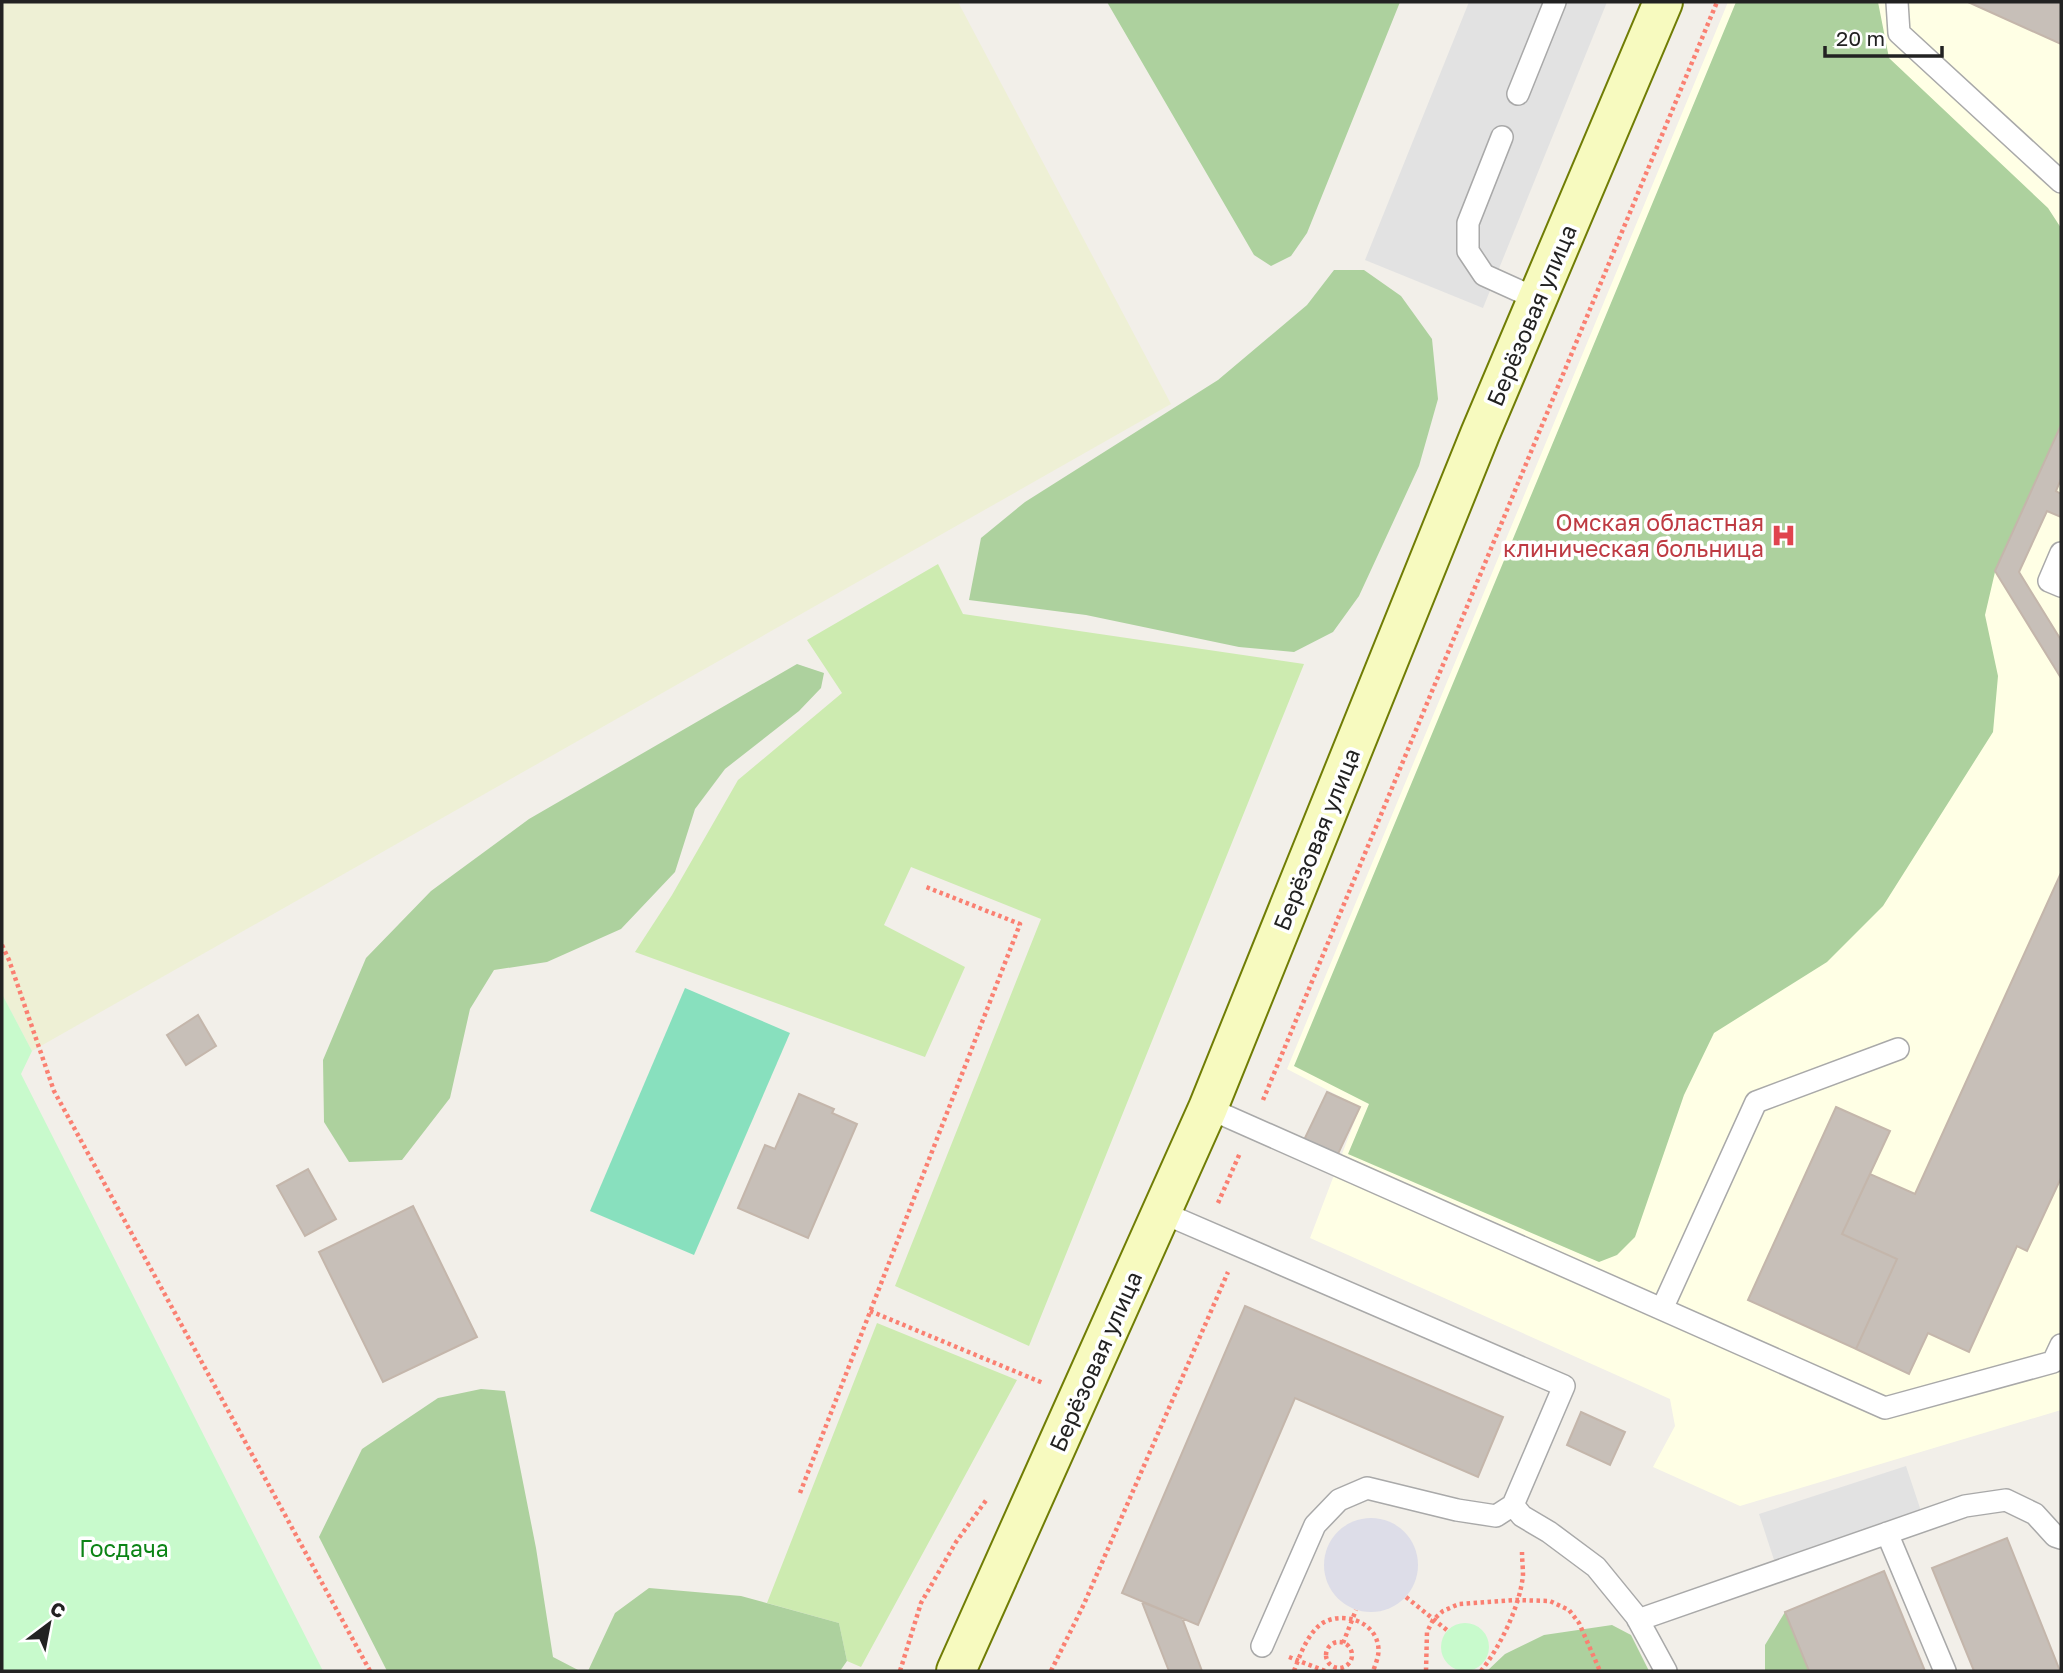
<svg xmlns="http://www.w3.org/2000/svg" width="2063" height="1673" font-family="'Golos Text',sans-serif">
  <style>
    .education { fill: #ffffe5 }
    .farmland { fill: #eef0d5 }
    .grass { fill: #cdebb0 }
    .forest { fill: #add19e }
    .park { fill: #c8facc }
    .pitch { fill: #88e0be }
    .parking { fill: #e2e2e2 }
    .plaza { fill: #dddde8 }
    .building { fill: #c7bfb8; stroke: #c4b6ab; stroke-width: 2 }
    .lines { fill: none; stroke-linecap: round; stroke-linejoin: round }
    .lane-casing { stroke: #a9a9a9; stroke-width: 24 }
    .secondary-casing { stroke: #707d05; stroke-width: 42 }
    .path { stroke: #fa8072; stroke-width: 4.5; stroke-dasharray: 3.5 3.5; stroke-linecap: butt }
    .lane { stroke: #fff; stroke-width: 21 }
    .secondary { stroke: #f7fabf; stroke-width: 38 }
    .labels { text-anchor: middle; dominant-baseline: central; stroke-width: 7; stroke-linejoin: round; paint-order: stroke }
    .street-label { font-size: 23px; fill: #222; stroke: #fff }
    .health-label { font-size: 23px; fill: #be3a42; stroke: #fff; text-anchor: end }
    .park-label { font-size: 23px; fill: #0c8416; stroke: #fff }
  </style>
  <rect width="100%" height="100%" fill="#f2efe9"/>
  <path class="education" d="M1728,2h333v1408l-321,96 -87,-39 22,-41 -5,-27 -360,-161 50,-131 -73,-38z"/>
  <path class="farmland" d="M2,2h956l213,402 -1139,647 -30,-57z"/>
  <path class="grass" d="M938,564l25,50 341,50 -275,682 -134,-60 146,-367 -130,-52 -27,58 81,42 -40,90 -290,-105 37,-57 66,-115 104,-87 -35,-53z
    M877,1323l140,57 -156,287 -14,-6 -8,-38 -72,-20z"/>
  <path class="forest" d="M1107,2h293l-93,231 -16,23 -20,10 -17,-11z
    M1736,2h142l11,56 159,150 13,20v197l-66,147 -10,43 13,61 -5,56 -110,174 -56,56 -113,71 -30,62 -49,142 -18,18 -18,7 -251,-108 21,-50 -75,-38z
    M1334,270h30l37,26 31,43 6,60 -19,67 -60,130 -26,36 -39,20 -55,-5 -153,-32 -117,-15 12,-62 44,-36 193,-122 89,-75z
    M797,664l27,9 -3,15 -22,23 -74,58 -30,40 -20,63 -54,57 -74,33 -53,8 -24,39 -20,89 -48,62 -53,2 -25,-40 -1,-62 43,-102 65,-67 98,-72z
    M481,1389l24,2 31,157 17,109 27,14h-193l-68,-134 43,-88 76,-51z
    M649,1588l92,8 98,27 8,38 -7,10h-252l27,-58z
    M1785,1612l24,59h-44v-26z
    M1612,1625l19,10 18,36h-162l18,-17 39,-19z"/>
  <path class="park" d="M2,994l30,57 -11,23 302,597h-321z
    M1441 1647a24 24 0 1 1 48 0a24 24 0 1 1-48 0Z"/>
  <path class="pitch" d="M685,988l105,45 -96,222 -104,-44z"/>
  <path class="parking" d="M1469,2h138l-124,306 -118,-48z
    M1906,1466l17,51 -147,49 -17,-52z"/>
  <path class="plaza" d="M1324 1565a47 47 0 1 1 94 0a47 47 0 1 1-94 0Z"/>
  <path class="building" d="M1968,2h93v42z
    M2061,425v54l-5,12 5,3v23l-14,-6 -28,61 42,68v38l-66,-107z
    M2061,873v305l-34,73 -10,-5 -48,106 -41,-19 -19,41 -53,-25 41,-90 -55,-25 28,-60 45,20z
    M198,1015l18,31 -30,19 -19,-30z
    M1327,1092l33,15 -23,49 -33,-16z
    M799,1094l35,15 -2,4 25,11 -49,114 -70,-30 27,-63 10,4z
    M1836,1107l54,24 -48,103 55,25 -41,90 -108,-49z
    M308,1169l28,50 -31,17 -28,-50z
    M413,1206l64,131 -94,45 -64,-130z
    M1245,1306l258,111 -25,60 -183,-79 -97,227 -76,-32z
    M1581,1412l44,20 -15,33 -43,-20z
    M2007,1538l53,133h-86l-42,-103z
    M1884,1571l41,100h-116l-24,-59z
    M1142,1602l40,16 20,53h-33z"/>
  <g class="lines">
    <defs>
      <path id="lane" d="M1897,2l2,31 162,149
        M1518,94l37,-92
        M1502,137l-34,86v28l16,24 53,24
        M2061,553l-12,28 12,5
        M1208,1108l677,300 168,-46 8,-17
        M1161,1212l403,174 -51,119 -17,11 -39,-6 -90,-22 -28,12 -24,25 -53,121
        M1662,1309l94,-207 142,-53
        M1513,1505l9,11 27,16 47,35 40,49 30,55
        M1887,1533l58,138
        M1638,1620l327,-114 41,-6 29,14 20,22 6,2"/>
      <path id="secondary" d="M956,1671l252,-563 272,-674 183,-432"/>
    </defs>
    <use href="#lane" class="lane-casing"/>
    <use href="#secondary" class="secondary-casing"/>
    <path class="path" d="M2,945l7,15 45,131 316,580
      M1263,1100l454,-1098
      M1218,1203l22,-50
      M870,1311l173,72
      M800,1493l220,-569 -94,-37
      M1406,1597l42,34
      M1326 1655a13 13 0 1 1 26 0a13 13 0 1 1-26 0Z
      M1343,1643l13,-33
      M1289,1657l36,14
      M900,1671l21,-68 35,-61 31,-43
      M1051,1671l33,-67 144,-332
      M1294,1671c6,-16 13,-36 27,-47 19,-13 53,-4 57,21 2,9 -2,18 -5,26
      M1426,1671l1,-39 6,-12 10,-9 16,-7 57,-4 34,1 19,9 10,13 21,48
      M1481,1671c19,-24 39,-65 42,-96 0,-7 -1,-15 -1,-23"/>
    <use href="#lane" class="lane"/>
    <use href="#secondary" class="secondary"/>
  </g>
  <defs>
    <symbol id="hospital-bare" viewBox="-9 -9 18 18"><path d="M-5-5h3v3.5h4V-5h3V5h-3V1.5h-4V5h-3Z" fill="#e0444e" stroke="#fff" stroke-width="2.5" paint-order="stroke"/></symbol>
  </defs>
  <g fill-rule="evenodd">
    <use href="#hospital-bare" x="1766" y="518" width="35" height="35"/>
  </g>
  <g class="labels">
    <g class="street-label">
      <text transform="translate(1531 315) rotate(-67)">Берёзовая улица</text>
      <text transform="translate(1316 839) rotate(-68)">Берёзовая улица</text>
      <text transform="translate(1095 1361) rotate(-66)">Берёзовая улица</text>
    </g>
    <g class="health-label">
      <text x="1764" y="522">Омская областная<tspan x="1764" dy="26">клиническая больница</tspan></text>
    </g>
    <g class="park-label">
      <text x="124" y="1548">Госдача</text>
    </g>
  </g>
  <rect width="2063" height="1673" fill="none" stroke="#222222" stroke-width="7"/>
  <g transform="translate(49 1624) rotate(32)" stroke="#ffffff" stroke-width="5" paint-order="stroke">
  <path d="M0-5L12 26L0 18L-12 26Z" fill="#222222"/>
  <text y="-10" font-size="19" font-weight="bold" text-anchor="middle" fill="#222222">С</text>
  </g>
  <path d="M1825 46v10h117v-10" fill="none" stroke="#222222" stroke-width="3.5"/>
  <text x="1836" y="46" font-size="21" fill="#222222" stroke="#ffffff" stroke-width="5" paint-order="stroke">20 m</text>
</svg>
